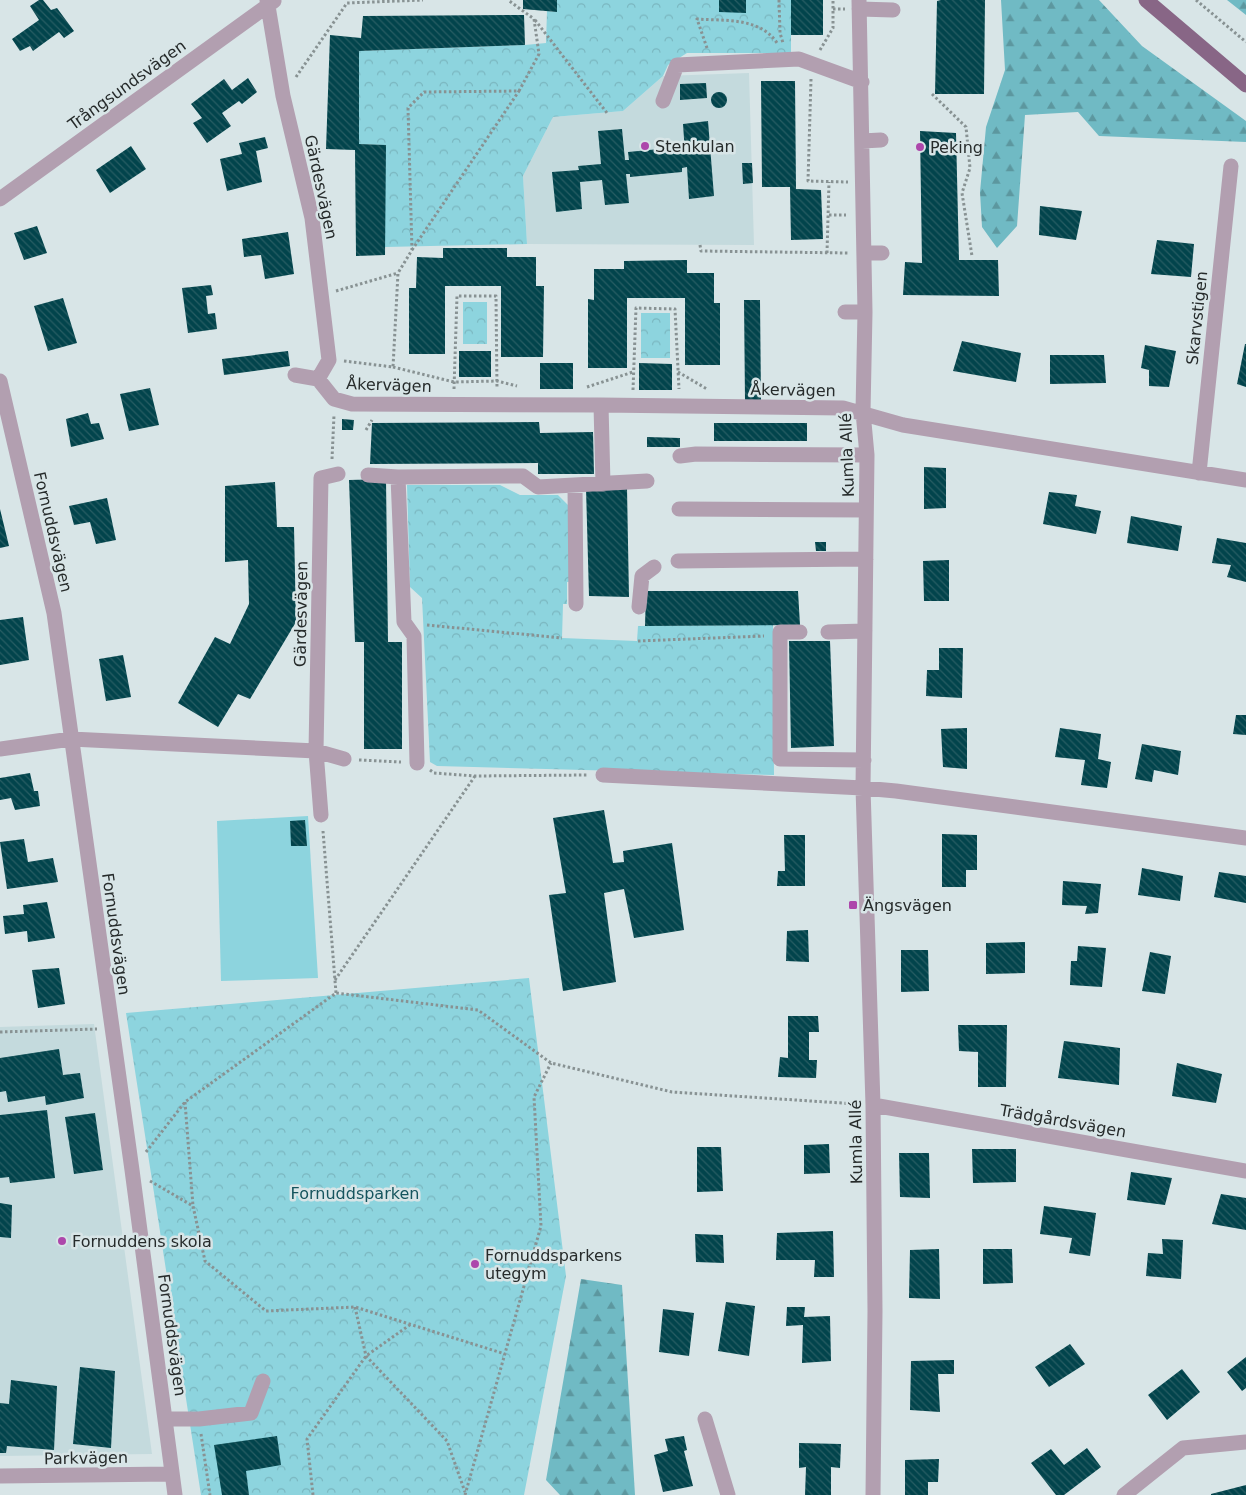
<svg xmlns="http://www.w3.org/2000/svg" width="1246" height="1495" font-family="'DejaVu Sans',sans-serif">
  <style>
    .built { fill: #c4dadd }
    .grass { fill: #8dd4de }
    .forest { fill: url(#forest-firs) }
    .park { fill: url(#park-crowns) }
    .building { fill: url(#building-back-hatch) }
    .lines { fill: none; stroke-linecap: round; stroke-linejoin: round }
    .path { stroke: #889293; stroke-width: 3; stroke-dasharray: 2.5 2.5; stroke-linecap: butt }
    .minor { stroke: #b29fb0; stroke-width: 15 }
    .major { stroke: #886686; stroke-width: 15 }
    .poi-dot { fill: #ad47ab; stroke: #d8e5e7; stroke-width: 2 }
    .labels { text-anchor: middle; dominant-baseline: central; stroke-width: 5; stroke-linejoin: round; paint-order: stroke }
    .street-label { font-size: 16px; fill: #262b2b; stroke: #d8e5e7 }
    .poi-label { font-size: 16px; fill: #262b2b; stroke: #d8e5e7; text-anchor: start }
    .park-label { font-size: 16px; fill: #15545d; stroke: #d8e5e7 }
  </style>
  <defs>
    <pattern id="forest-firs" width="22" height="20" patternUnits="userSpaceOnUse" patternTransform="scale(1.25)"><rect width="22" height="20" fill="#70bac4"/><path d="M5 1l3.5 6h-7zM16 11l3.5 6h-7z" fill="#5c979f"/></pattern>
    <pattern id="park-crowns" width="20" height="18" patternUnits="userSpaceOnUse" patternTransform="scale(1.25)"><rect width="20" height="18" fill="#8dd4de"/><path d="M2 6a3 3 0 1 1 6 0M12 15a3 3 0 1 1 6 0" fill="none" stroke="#7ab6bf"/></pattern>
    <pattern id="building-back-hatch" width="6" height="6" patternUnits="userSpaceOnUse" patternTransform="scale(1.25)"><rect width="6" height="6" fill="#02444c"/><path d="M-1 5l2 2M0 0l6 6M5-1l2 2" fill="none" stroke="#285d63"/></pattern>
  </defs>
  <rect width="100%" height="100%" fill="#d8e5e7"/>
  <path class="built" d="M749,73l5,172 -227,-1 -4,-68 30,-59 70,-6 40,-35z
    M94,1024l58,430 -152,2v-429z"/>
  <path class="grass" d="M308,816l10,162 -97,3 -4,-160z"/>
  <path class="forest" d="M1001,0h98l43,46 104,75v21l-147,-6 -21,-24 -53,3 -8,111 -20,22 -15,-21 -2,-35 6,-65 19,-57z
    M1227,0h19v15z
    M581,1279l41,6 13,210h-75l-14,-15z"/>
  <path class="park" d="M557,0h234v53h-104l-19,12 -5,11 -40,35 -70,6 -30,59 4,68 -142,3v-102l-26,-1v-93l166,-6 21,-2 1,-32 10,1z
    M463,302h24v42h-24z
    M641,313h29v45h-29z
    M407,485h93l20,10h38l11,11 2,76h-4v22h-4l-1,34 75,3 1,-15 135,-1 1,150 -337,-9 -7,-4 -8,-164 -12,-11z
    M529,978l37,298 -42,219h-323l-75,-482z"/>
  <path class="building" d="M39,0h4l8,10 6,-2 17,23 -10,7 -5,-6 -26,19 -3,-5 -10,5 -8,-12 27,-19 -9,-14z
    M523,0h34v12l-34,-3z
    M719,0h27v13l-27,-1z
    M791,0h32v35h-32z
    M941,0h44l-1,94h-49l2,-93z
    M524,15l1,30 -166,6v93l27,1 -1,110 -29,1 -1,-106 -29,-1 4,-114 31,3 2,-22z
    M248,78l9,14 -15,12 -3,-3 -17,12 9,13 -24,17 -14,-20 9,-5 -11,-14 33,-25 8,11z
    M761,81h34l1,108 25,1 2,49 -32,1 -1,-53h-28z
    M706,83l1,15 -27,2v-16z
    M711 100a8 8 0 1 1 16 0a8 8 0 1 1-16 0Z
    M708,121l6,75 -25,3 -2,-32 -5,1v4l-52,5v-3h-4l3,29 -24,2 -3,-25 -22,2 2,27 -26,3 -4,-40 27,-2 -1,-4 23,-2 -3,-33 24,-2 3,31h4l-1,-8 52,-5 1,7 4,-1 -2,-29z
    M920,131l36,2 3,127h39l1,36 -96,-1 2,-33 17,1z
    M265,137l3,11 -12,3 6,31 -35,9 -7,-32 22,-5 -3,-11z
    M131,146l15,23 -36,24 -14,-23z
    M742,163h10l1,20 -10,1z
    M1040,206l42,5 -6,29 -37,-5z
    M37,226l10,27 -23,7 -10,-27z
    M288,232l6,42 -29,5 -4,-24 -17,2 -2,-18z
    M1157,240l37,4 -3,33 -40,-3z
    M443,248h64v9h29v29h8l-1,71h-42v-71h-56v68h-36v-66h7l1,-31 26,1z
    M687,260v13h27v30h6v62h-35v-67h-58v70h-39v-69l6,1v-31h30v-8z
    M211,285l2,10 -7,1 2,18 7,-1 2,16 -29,4 -6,-45z
    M63,298l14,45 -29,8 -14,-45z
    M744,300h16l1,101h-16z
    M962,341l59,12 -5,29 -63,-11z
    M1245,344h1v43l-9,-3z
    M1145,345l31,6 -7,36 -20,-1v-16l-8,-2z
    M288,351l2,15 -66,9 -2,-16z
    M459,351h32v26h-32z
    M1050,355h54l2,28 -56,1z
    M540,363h33v26h-33z
    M639,363l33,1v26h-33z
    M150,388l9,37 -30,6 -9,-37z
    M88,413l3,11 8,-1 5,16 -33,8 -5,-28z
    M342,419l12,1 -1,10h-11z
    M539,422l1,11 53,-1 1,42h-56v-11l-168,1 2,-41z
    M714,423h93v18h-93z
    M647,437l33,1v9h-33z
    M924,467l22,1v40l-22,1z
    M386,479l2,163h14v107h-38v-107h-9l-6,-162z
    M275,482l2,45h17l2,95 -46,77 -12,-5 -20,33 -40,-24 37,-66 15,7 19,-40 -1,-44 -23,2v-76z
    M586,488h41l2,109 -40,-1z
    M1049,492l28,3 -2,11 26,5 -5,23 -53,-10z
    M107,498l9,42 -20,4 -6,-22 -16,3 -5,-19z
    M0,509l9,37 -9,2z
    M1131,516l51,10 -4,25 -51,-8z
    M1217,538l29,5v39l-19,-5 4,-12 -19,-2z
    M815,542h11v9h-10z
    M949,560v41h-25l-1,-40z
    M646,591h152l2,34 -155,1z
    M23,617l6,43 -29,5v-45z
    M789,641h41l4,105 -43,2z
    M939,648h24l-1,50 -36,-2 1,-26h12z
    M123,655l8,42 -25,4 -7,-42z
    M1236,715h10v20l-13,-1z
    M967,728v41l-24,-2 -2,-38z
    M1060,728l41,6 -3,25 13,3 -4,26 -26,-3 4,-25 -30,-3z
    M1142,744l39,7 -3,24 -24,-5 -2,12 -17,-3z
    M30,773l4,18h4l2,15 -25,4 -4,-12 -11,2v-22z
    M604,810l9,53 11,-1 -1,-11 49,-8 12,87 -50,8 -10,-49 -20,4 12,89 -53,9 -14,-96 17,-2 -13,-75z
    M305,820l2,26h-16l-1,-25z
    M942,834l35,1v35h-11v17h-24z
    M784,835h21v51h-28l1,-15h7z
    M24,839l4,23 25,-4 5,24 -51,7 -7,-47z
    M1142,868l41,8 -3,25 -42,-6z
    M1219,872l27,4v27l-32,-6z
    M1063,881l38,3 -3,29 -13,1 2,-8 -25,-1z
    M47,902l8,36 -27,4 -1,-11 -22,3 -2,-18 21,-2 -1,-9z
    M808,930l1,32 -23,-1 1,-30z
    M1025,942v31l-39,1v-31z
    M1078,946l28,2 -4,39 -32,-2 1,-24h6z
    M901,950h27l1,41 -28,1z
    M1150,952l21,4 -6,38 -23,-3z
    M59,968l6,36 -27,4 -6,-38z
    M788,1016h30l1,16h-10v28h8l-1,18 -38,-1 2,-20 8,1z
    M958,1025h49l-1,62h-28v-35l-19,-1z
    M1064,1041l56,7 -1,37 -61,-7z
    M59,1049l4,26 17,-2 4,25 -38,7 -1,-9 -37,6 -2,-11 -6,1v-34z
    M1177,1063l45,11 -6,29 -44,-7z
    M47,1110l8,68 -45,5 -1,-6 -9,1v-63z
    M95,1113l8,57 -29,4 -9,-57z
    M829,1144l1,29 -26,1v-29z
    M697,1147h24l2,44 -26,1z
    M972,1149h44v33l-43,1z
    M899,1153h30l1,45 -30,-1z
    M1131,1172l41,6 -7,27 -38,-5z
    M1221,1194l25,4v32l-34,-6z
    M0,1203l12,2 -1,33 -11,-1z
    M1044,1206l52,7 -6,43 -21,-3 3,-15 -32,-4z
    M833,1231l1,46h-20l1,-17h-39l1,-27z
    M695,1234l28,1 1,28 -28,-1z
    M1162,1239l21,1 -2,39 -35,-3 2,-23 15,1z
    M939,1249l1,50 -31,-1 1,-48z
    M983,1249h29l1,34 -30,1z
    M726,1302l29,4 -6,50 -31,-5z
    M787,1307h18l-1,10 26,-1 1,45 -29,2 1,-38 -17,1z
    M663,1309l31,4 -5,43 -30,-4z
    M1070,1344l15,20 -36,23 -14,-20z
    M1246,1357v31l-4,3 -15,-19z
    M954,1360v14h-16l2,38 -30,-2 1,-49z
    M80,1367l35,4 -4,77 -38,-4z
    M1182,1369l18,23 -33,28 -19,-25z
    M11,1380l46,6 -3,64 -47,-4 -1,7h-6v-50l9,1z
    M277,1436l4,29 -35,6 3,24h-27l-8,-50z
    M684,1436l3,14 -3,1 9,35 -30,6 -9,-37 14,-4 -3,-12z
    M799,1443l42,1 -1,24 -9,-1v28h-26l1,-28 -7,1z
    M1087,1448l14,19 -37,28h-8l-25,-32 20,-14 13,16z
    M939,1459l-1,23h-10v13h-23v-35z
    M1246,1485v10h-35v-1z"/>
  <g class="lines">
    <path class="path" d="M779,0l1,33 3,10
      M1196,0l50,42
      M833,9h12
      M535,20l72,93
      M707,48l-10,-29c27,2 63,-2 80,24
      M820,50l13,-22v-28
      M296,77l51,-74 76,-3
      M811,79l-3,102 40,1
      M932,94l34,33 4,41 -8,25 10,63
      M829,215h17
      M700,245l1,6 148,2
      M412,250l107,-159
      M827,253l2,-71
      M336,291l62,-18
      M344,361l49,6 5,-94 14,-23 -4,-142 16,-16 95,-1 20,-37 -5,-35 -26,-19
      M393,367l61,15 43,-1 20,5
      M678,372l29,17
      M587,387l46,-15
      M454,389l3,-93h39l1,93
      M633,390l3,-82 39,1 4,80
      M366,430l6,-10
      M332,459l2,-44
      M427,625l135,13
      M638,641l126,-5
      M359,760l42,2
      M430,770l4,3 41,3 113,-1
      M323,831l13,162
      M335,980l140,-204
      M0,1032l97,-3
      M185,1102l8,104
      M146,1152l39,-50 151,-109 142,17 73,53 121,29 185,12
      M150,1181l43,25 12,55 61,50 89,-4 150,47
      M355,1307l11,49 81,85 18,51
      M201,1434l9,61
      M313,1495l-6,-56 59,-83 45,-32
      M465,1495l76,-269 -7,-129 17,-34"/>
    <path class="minor" d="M267,0l16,96 29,122 17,142 -11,19
      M859,0l6,312 -2,100 4,43 -4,333 10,317 2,206 -2,184
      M859,9l34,1
      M663,101l14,-36 122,-6 63,23
      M862,141l19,-1
      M0,199l274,-198
      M864,253h18
      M845,312h20
      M295,375l23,4 16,20 18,5 249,1 242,3 60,17 343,55
      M0,381l54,232 78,557 43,325
      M601,405l2,79
      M680,456l16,-2 171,1
      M1199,473l32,-307
      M368,475l30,2 125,-1 15,11 109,-6
      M398,477l6,145 10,14 3,127
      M575,485l1,119
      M679,509l187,1
      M678,561l188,-2
      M639,607l3,-31 12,-9
      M800,632h-20v127l84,1
      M828,632l37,-1
      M0,749l71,-10 245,12 28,8
      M603,775l260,13 33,3 350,47
      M321,815l-5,-64 5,-273 17,-4
      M873,1105l373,66
      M165,1419h34l52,-6 12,-32
      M705,1419l23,76
      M0,1476l172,-2
      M1124,1495l59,-47 63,-6"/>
    <path class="major" d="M1146,0l100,85"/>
  </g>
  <g class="poi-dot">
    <circle cx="645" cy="146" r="5"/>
    <circle cx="920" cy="147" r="5"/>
    <rect x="848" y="900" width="10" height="10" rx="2.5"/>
    <circle cx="62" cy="1241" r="5"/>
    <circle cx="475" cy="1264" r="5"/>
  </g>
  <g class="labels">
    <g class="street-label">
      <text transform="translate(127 85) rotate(-36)">Trångsundsvägen</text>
      <text transform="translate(321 187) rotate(78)">Gärdesvägen</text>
      <text transform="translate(1197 318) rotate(-84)">Skarvstigen</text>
      <text transform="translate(389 385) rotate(2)">Åkervägen</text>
      <text transform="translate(793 390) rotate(1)">Åkervägen</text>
      <text transform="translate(847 455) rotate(-92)">Kumla Allé</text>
      <text transform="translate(53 532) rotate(77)">Fornuddsvägen</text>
      <text transform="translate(301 614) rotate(-89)">Gärdesvägen</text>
      <text transform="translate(116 934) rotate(82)">Fornuddsvägen</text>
      <text transform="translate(1063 1121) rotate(10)">Trädgårdsvägen</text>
      <text transform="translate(856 1142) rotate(-91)">Kumla Allé</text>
      <text transform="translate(172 1335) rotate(82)">Fornuddsvägen</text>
      <text transform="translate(86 1458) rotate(-1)">Parkvägen</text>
    </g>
    <g class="poi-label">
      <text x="655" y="146">Stenkulan</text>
      <text x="930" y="147">Peking</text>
      <text x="863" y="905">Ängsvägen</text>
      <text x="72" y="1241">Fornuddens skola</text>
      <text x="485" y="1255">Fornuddsparkens<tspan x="485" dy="18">utegym</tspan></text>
    </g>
    <g class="park-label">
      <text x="355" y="1193">Fornuddsparken</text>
    </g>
  </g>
</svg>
